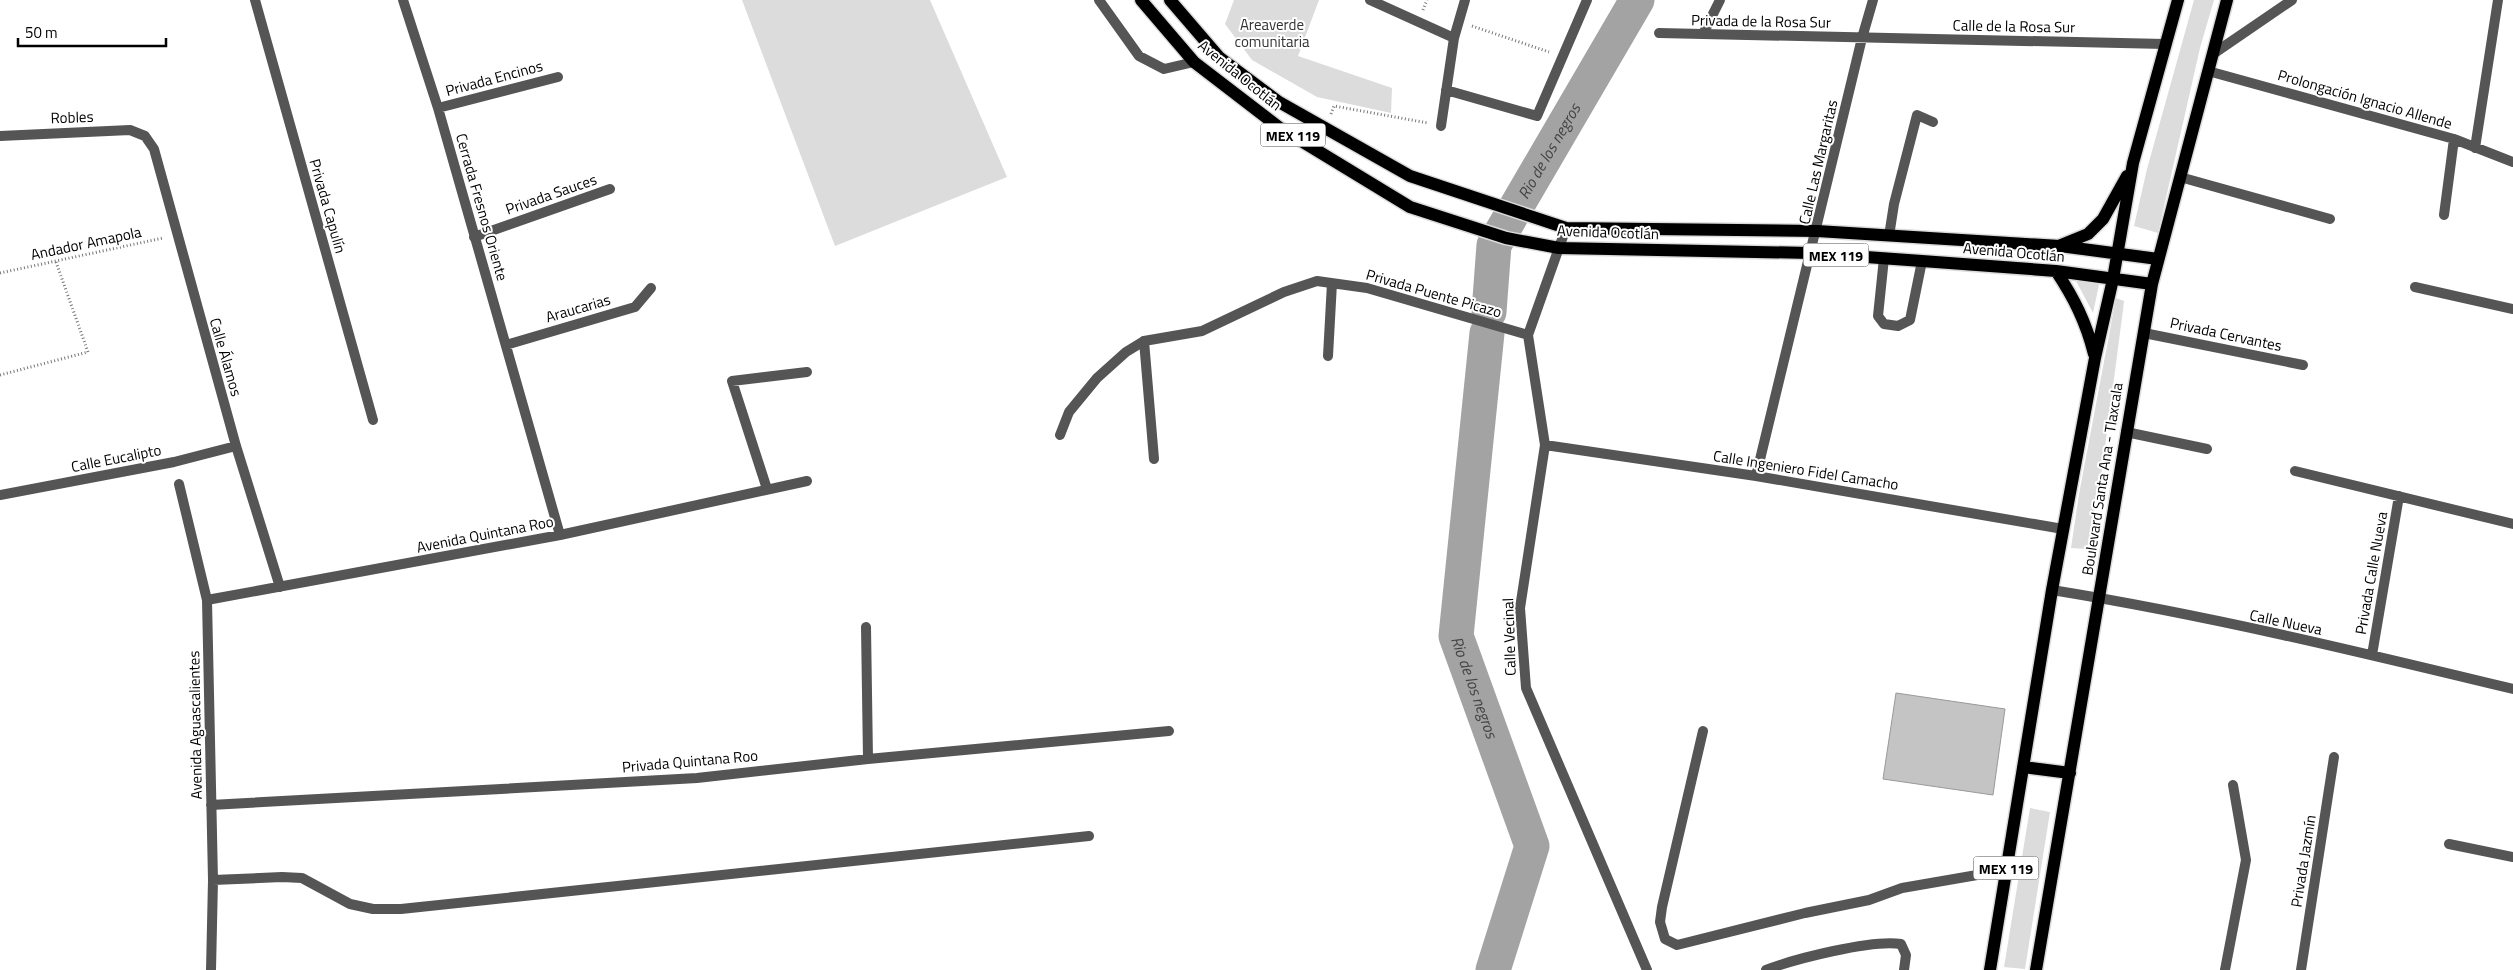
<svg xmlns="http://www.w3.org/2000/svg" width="2513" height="970" font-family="'Titillium Web',sans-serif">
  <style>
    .green { fill: #dcdcdc }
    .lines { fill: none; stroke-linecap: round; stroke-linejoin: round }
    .river { stroke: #a3a3a3; stroke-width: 35 }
    .building { fill: #c4c4c4; stroke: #999 }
    .primary-casing { stroke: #dbdbdb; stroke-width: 15 }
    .path { stroke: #777; stroke-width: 3; stroke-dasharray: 1 2.5; stroke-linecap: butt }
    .lane { stroke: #555; stroke-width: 10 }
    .street { stroke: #555; stroke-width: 10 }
    .primary { stroke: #000; stroke-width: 12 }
    .labels { text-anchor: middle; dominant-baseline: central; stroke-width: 4; stroke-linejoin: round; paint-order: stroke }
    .shield { fill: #fff; stroke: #4c4c4c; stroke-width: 1 }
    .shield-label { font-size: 14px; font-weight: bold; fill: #000 }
    .street-label { font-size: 15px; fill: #000; stroke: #fff }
    .park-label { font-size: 15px; fill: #333; stroke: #fff }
    .water-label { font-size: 16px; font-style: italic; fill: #444; stroke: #fff }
  </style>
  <rect width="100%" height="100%" fill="#fff"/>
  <path class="green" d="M742,0h188l77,177 -172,69z
    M1234,0h85l-21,56 94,32 -1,25 -74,-16 -65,-37 -27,-36z
    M2194,0h20l-14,48 -42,185 -24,-7 13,-57z
    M2074,277l26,3 -7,33z
    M2116,298l8,3 -1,9 -21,160 -15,79 -16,-1 8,-54z
    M2030,808l20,4 -25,157 -21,-2z"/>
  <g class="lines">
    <g class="river">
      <path id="s1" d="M1489,312l5,-67 143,-245"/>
      <path id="s2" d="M1487,333l-31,303 76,210 -39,124"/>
    </g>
  </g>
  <path class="building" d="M1896,693l109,16 -12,86 -110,-16z"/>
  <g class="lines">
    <defs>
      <path id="primary" d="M1141,0l53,62 86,66 130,79 96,31 53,10 251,5 112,8 134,10 96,13
        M1170,0l49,57 60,45 131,74 156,52 251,3 243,15 98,13
        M2061,245l27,-11 15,-15 24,-43
        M2056,271c18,27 30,51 38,83
        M2023,767l47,6
        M1990,970l62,-380 43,-232 18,-79 20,-116 45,-163
        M2036,970l116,-686 75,-284"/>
    </defs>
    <use href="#primary" class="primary-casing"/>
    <path class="path" d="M1423,10l4,-10
      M1472,26l77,26
      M1331,114l3,-8 94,17
      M0,273l163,-35
      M0,375l88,-23 -32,-90"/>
    <path class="lane" d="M1703,34l17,-34
      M1889,236l5,-32 23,-89 16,7
      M1884,258l-6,58 6,8 14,2 12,-6 12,-59
      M1144,341l10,118
      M2126,432l81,17
      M1703,731l-41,176 -2,15 5,17 12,6 128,-32 64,-13 33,-12 104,-18
      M1766,970c28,-11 107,-31 135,-26l5,11 -2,15"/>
    <path class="street" d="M255,0l118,420
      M403,0l35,108 122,427
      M1099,0l40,56 25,13 30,-7
      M1370,0l84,38
      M1659,33l506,11
      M2213,54l79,-54
      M2208,71l246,68 59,23
      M1446,90l91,26 50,-116
      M438,108l120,-31
      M1441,126l13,-88 11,-38
      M0,136l130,-6 15,6 9,13 82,297 44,141
      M2475,148l23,-148
      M2180,177l150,42
      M2444,215l10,-76
      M1566,228l-38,107 17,110 -25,163 6,80 121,282
      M474,237l136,-48
      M2415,287l98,22
      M2144,333l159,32
      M506,345l129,-38 16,-19
      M1328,356l4,-73
      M1060,435l9,-23 28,-34 29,-26 18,-11 58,-10 82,-39 33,-11 50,7 161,47
      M1545,445l211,31 307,53
      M2295,471l218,53
      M1756,476l106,-438 11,-38
      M179,484l28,116 6,280 -2,90
      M767,489l-35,-108 75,-9
      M0,495l174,-33 62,-16
      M2052,590c155,25 308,62 461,99
      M207,600l353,-65 247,-54
      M866,627l2,132
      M2372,655l27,-159
      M211,805l486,-27 171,-19 301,-28
      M2449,844l64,13
      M213,880l69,-3 20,1 48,26 23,5h28l688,-73
      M2225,970l21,-110 -13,-75
      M2301,970l33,-213"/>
    <use href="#primary" class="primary"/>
  </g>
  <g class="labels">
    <g class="shield">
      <rect x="1260.5" y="123.5" width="65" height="23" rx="4"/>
      <rect x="1803.5" y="243.5" width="65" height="23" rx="4"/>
      <rect x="1973.5" y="856.5" width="65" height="23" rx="4"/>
    </g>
    <g class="shield-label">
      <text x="1293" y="135">MEX 119</text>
      <text x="1836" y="255">MEX 119</text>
      <text x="2006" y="868">MEX 119</text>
    </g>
    <g class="street-label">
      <text transform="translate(1761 21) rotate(1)">Privada de la Rosa Sur</text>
      <text transform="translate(2014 26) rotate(1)">Calle de la Rosa Sur</text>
      <text transform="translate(1240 75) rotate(39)">Avenida Ocotlán</text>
      <text transform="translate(494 78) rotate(-15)">Privada Encinos</text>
      <text transform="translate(2365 99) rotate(16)">Prolongación Ignacio Allende</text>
      <text transform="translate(72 117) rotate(-2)">Robles</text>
      <text transform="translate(1818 162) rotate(-77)">Calle Las Margaritas</text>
      <text transform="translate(551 194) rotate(-19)">Privada Sauces</text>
      <text transform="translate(328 206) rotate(74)">Privada Capulín</text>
      <text transform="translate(482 207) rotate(74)">Cerrada Fresnos Oriente</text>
      <text transform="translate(1608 232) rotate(2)">Avenida Ocotlán</text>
      <text transform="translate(86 243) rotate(-12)">Andador Amapola</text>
      <text transform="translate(2014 252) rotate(5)">Avenida Ocotlán</text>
      <text transform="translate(1434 293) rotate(16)">Privada Puente Picazo</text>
      <text transform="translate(578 308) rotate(-16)">Araucarias</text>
      <text transform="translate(2226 334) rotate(12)">Privada Cervantes</text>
      <text transform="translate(226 357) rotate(74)">Calle Álamos</text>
      <text transform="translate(116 458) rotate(-11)">Calle Eucalipto</text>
      <text transform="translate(1806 470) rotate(9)">Calle Ingeniero Fidel Camacho</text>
      <text transform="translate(2102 479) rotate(-81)">Boulevard Santa Ana - Tlaxcala</text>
      <text transform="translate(485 534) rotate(-11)">Avenida Quintana Roo</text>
      <text transform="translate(2371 573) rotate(-80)">Privada Calle Nueva</text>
      <text transform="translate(2286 622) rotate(12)">Calle Nueva</text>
      <text transform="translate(1509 637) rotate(-92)">Calle Vecinal</text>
      <text transform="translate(195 725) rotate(-91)">Avenida Aguascalientes</text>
      <text transform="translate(690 761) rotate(-5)">Privada Quintana Roo</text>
      <text transform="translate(2303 861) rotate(-81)">Privada Jazmín</text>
    </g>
    <g class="park-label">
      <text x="1272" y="24">Areaverde<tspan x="1272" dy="17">comunitaria</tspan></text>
    </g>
    <g class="water-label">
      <text stroke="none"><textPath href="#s1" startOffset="176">Rio de los negros</textPath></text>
      <text stroke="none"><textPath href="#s2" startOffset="359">Rio de los negros</textPath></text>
    </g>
  </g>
  <path d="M18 38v8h148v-8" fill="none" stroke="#000000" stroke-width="2.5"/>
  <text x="25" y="38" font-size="15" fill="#000000" stroke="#ffffff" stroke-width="4" paint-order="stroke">50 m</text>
</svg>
